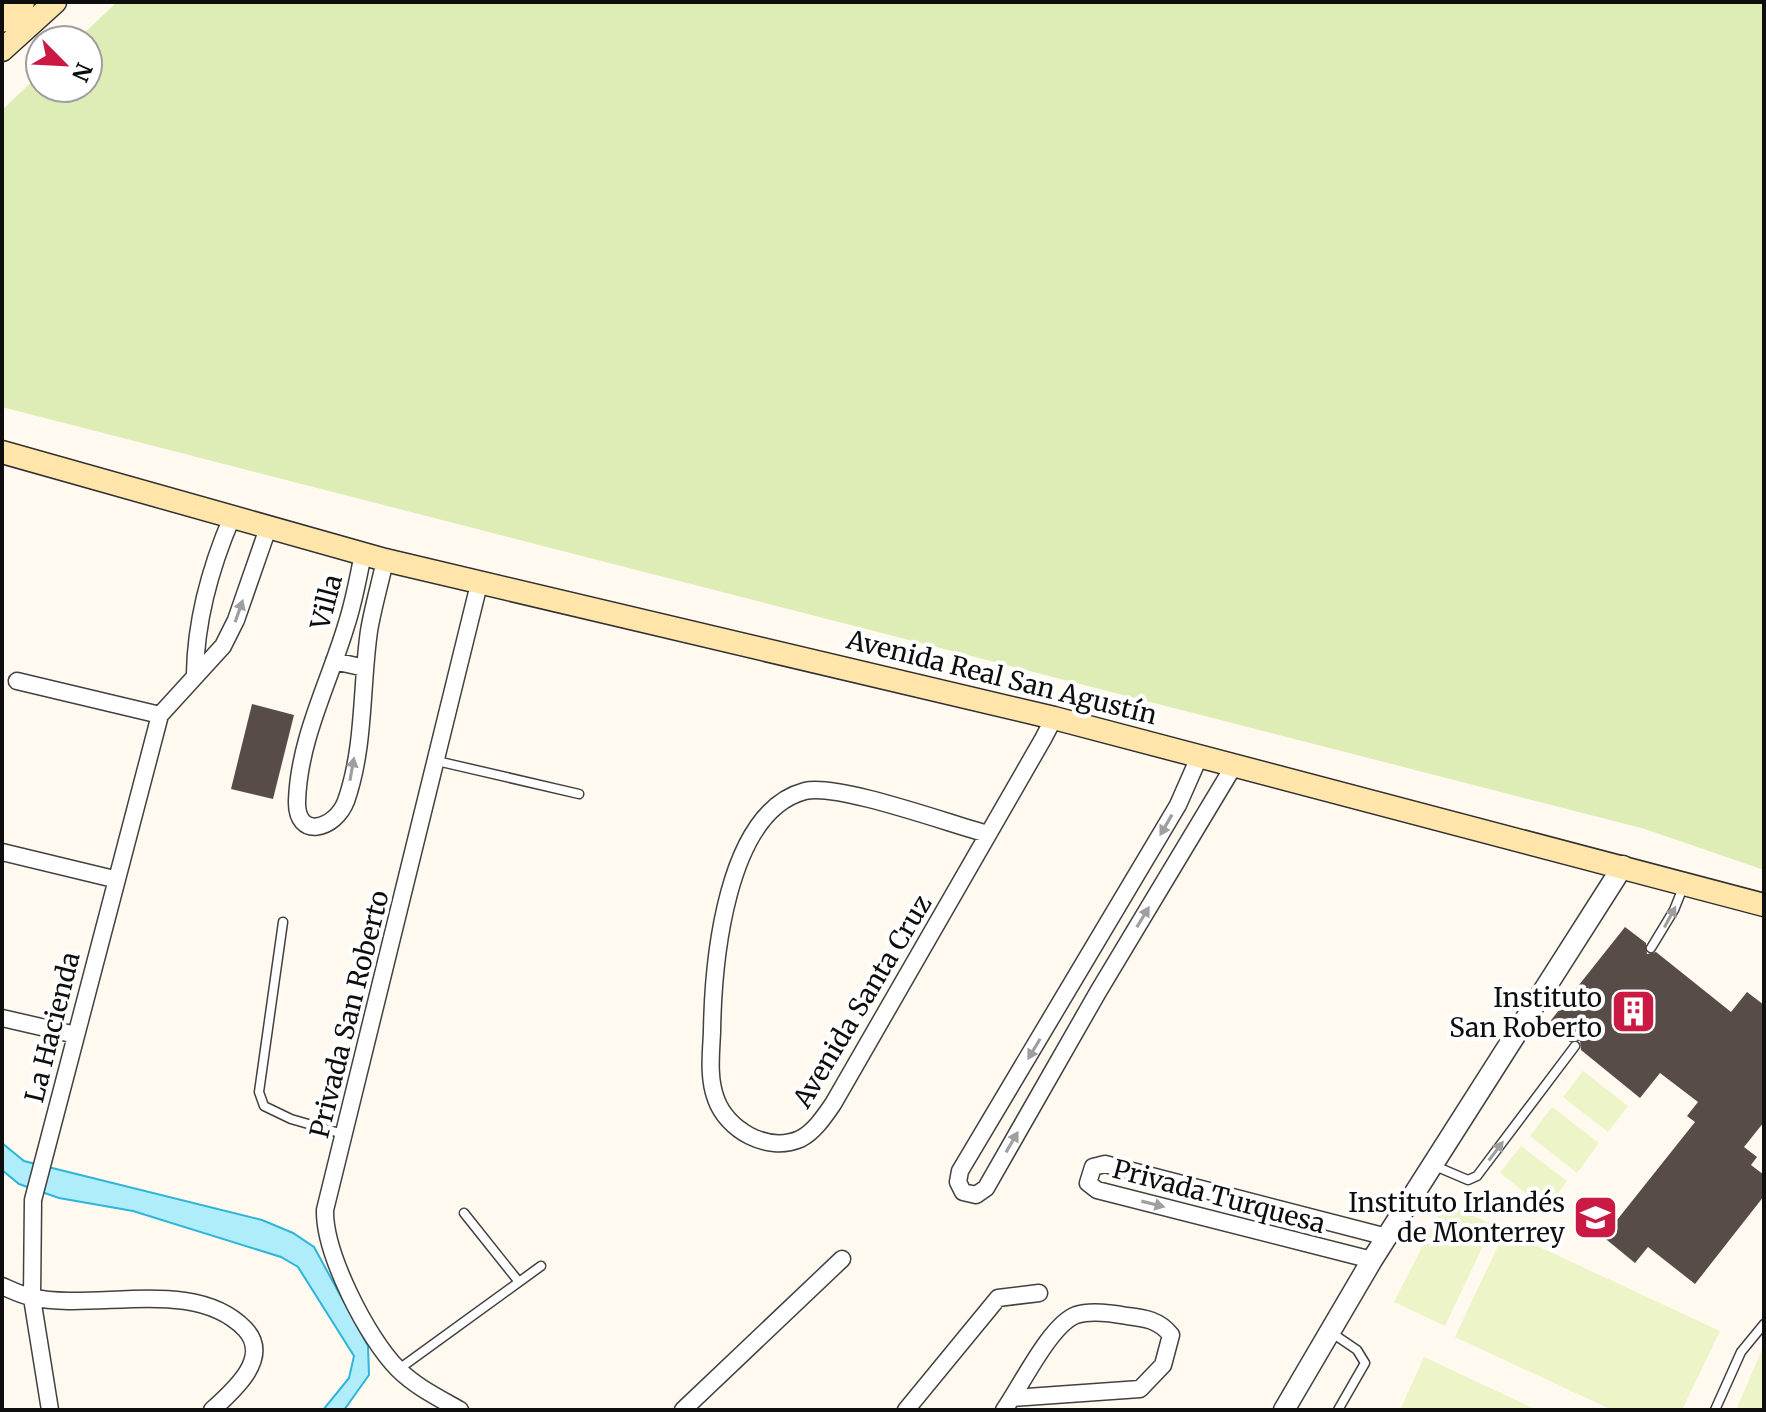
<svg xmlns="http://www.w3.org/2000/svg" width="1766" height="1412" font-family="Merriweather,serif">
  <style>
    .green { fill: #ddedb5 }
    .pitch { fill: #edf4c7 }
    .water { fill: #afedfb; stroke: #2fb5d9; stroke-width: 2 }
    .building { fill: #584c49 }
    .lines { fill: none; stroke-linecap: round; stroke-linejoin: round }
    .service-casing { stroke: #414141; stroke-width: 11 }
    .minor-casing { stroke: #414141; stroke-width: 19 }
    .tertiary-casing { stroke: #414141; stroke-width: 23 }
    .secondary-casing { stroke: #303030; stroke-width: 25 }
    .service { stroke: #fff; stroke-width: 8 }
    .minor { stroke: #fff; stroke-width: 16 }
    .tertiary { stroke: #fff; stroke-width: 20 }
    .secondary { stroke: #ffe5aa; stroke-width: 22 }
    .oneway { fill: #9f9f9f }
    .labels { text-anchor: middle; dominant-baseline: central; stroke-width: 8; stroke-linejoin: round; paint-order: stroke }
    .street-label { font-size: 26px; fill: #0e0e0e; stroke: #fff }
    .poi-label { font-size: 26px; fill: #0e0e0e; stroke: #fff; text-anchor: end }
  </style>
  <rect width="100%" height="100%" fill="#fff9ef"/>
  <path class="green" d="M117,2h1647v868l-119,-41 -1643,-422v-297l38,-36v14h48v-48h-11z"/>
  <path class="pitch" d="M1583,1071l45,35 -20,26 -45,-35z
    M1552,1107l47,36 -22,30 -47,-37z
    M1521,1146l46,35 -21,28 -46,-36z
    M1445,1202l48,23 -48,101 -51,-24z
    M1505,1231l215,100 -38,79h-70l-157,-73z
    M1764,1345v65h-28z
    M1424,1357l113,53h-137z"/>
  <path class="water" d="M2,1143l22,18 238,59 31,13 21,14 54,99 1,29 -25,35h-21l26,-32 5,-22 -56,-89 -17,-10 -148,-46 -74,-13 -40,-14 -17,-14z"/>
  <path class="building" d="M252,704l42,11 -21,84 -42,-10z
    M1625,927l21,16 1,11 9,-2 75,60 16,-20 17,13v117l-20,25 13,10 -6,8 13,10v21l-69,88 -47,-37 -13,16 -39,-32 9,-12 8,6 82,-103 -8,-6 11,-14 -38,-29 -20,25 -59,-48 -1,-9 -10,1 -22,-18z"/>
  <g class="lines">
    <defs>
      <path id="service" d="M437,761l142,33
        M283,922l-24,170 5,14 27,13 52,15
        M1651,948l23,-38 10,-25
        M1435,1166l33,14 9,-4 98,-130
        M464,1213l55,69
        M1332,1333l25,17 8,13 -27,47
        M399,1369l142,-103
        M1715,1410l26,-58 23,-28"/>
      <path id="minor" d="M363,554c-5,24 -9,48 -17,72 -17,57 -47,113 -49,175 -1,39 38,29 49,0 19,-54 15,-114 23,-170 4,-24 11,-47 16,-71
        M334,661l31,7
        M195,673c1,-53 16,-107 37,-156
        M17,681l143,34
        M1200,755l-22,50 -218,366 -2,11 5,10 13,3 10,-7 112,-196 137,-228
        M988,834c-38,-10 -150,-51 -183,-43 -80,21 -92,173 -93,241 -1,22 -4,46 4,67 11,31 51,54 84,40 14,-7 24,-22 33,-35l210,-365 11,-21
        M2,852l112,27
        M2,1018l74,17
        M1372,1260l-275,-70 -9,-7 5,-16 12,-3 282,73
        M2,1286c9,4 19,9 29,11 64,15 163,-21 214,32 27,29 -12,62 -33,81
        M50,1410l-18,-112 1,-98 127,-485 63,-69 13,-26 32,-92
        M460,1410c-21,-12 -44,-23 -62,-41 -31,-31 -74,-116 -73,-159l154,-626
        M683,1410l159,-151
        M906,1410l92,-112 41,-5
        M1004,1410c17,-24 46,-85 72,-95 15,-5 35,-2 51,1 18,2 32,4 44,19l-8,30 -23,24 -128,9"/>
      <path id="tertiary" d="M1284,1410l88,-150 251,-394"/>
      <path id="secondary" d="M2,21l21,-19
        M2,50l53,-48
        M2,452l383,108 669,158 710,187"/>
    </defs>
    <use href="#service" class="service-casing"/>
    <use href="#minor" class="minor-casing"/>
    <use href="#tertiary" class="tertiary-casing"/>
    <use href="#secondary" class="secondary-casing"/>
    <use href="#service" class="service"/>
    <use href="#minor" class="minor"/>
    <use href="#tertiary" class="tertiary"/>
    <use href="#secondary" class="secondary"/>
  </g>
  <defs><path id="oneway-solid" d="M-6-.8H1V-3.2L6.5 0L1 3.2V.8H-6Z" transform="scale(2)"/></defs>
  <g class="oneway">
    <use href="#oneway-solid" transform="translate(239 611) rotate(-71)"/>
    <use href="#oneway-solid" transform="translate(352 769) rotate(-80)"/>
    <use href="#oneway-solid" transform="translate(1166 825) rotate(120)"/>
    <use href="#oneway-solid" transform="translate(1143 917) rotate(-59)"/>
    <use href="#oneway-solid" transform="translate(1670 917) rotate(-62)"/>
    <use href="#oneway-solid" transform="translate(1034 1049) rotate(121)"/>
    <use href="#oneway-solid" transform="translate(1012 1142) rotate(-60)"/>
    <use href="#oneway-solid" transform="translate(1496 1151) rotate(-53)"/>
    <use href="#oneway-solid" transform="translate(1153 1204) rotate(14)"/>
  </g>
  <defs>
    <symbol id="building-square" viewBox="-11 -11 22 22"><rect x="-9" y="-9" width="18" height="18" rx="4" fill="#ca1a44" stroke="#fff"/><path d="M-4-6H4V6H1V3H-1V6H-4ZM-2.5-4.3h1.7v1.8h-1.7ZM.8-4.3h1.7v1.8H.8ZM-2.5-1h1.7V.8h-1.7ZM.8-1h1.7V.8H.8Z" fill="#fff"/></symbol>
    <symbol id="university-square" viewBox="-11 -11 22 22"><rect x="-9" y="-9" width="18" height="18" rx="4" fill="#ca1a44" stroke="#fff"/><path d="M0-5L7-2L0 1L-7-2ZM-4 1L0 2.5L4 1V4Q0 6-4 4Z" fill="#fff"/></symbol>
  </defs>
  <g fill-rule="evenodd">
    <use href="#building-square" x="1608" y="986" width="51" height="51"/>
    <use href="#university-square" x="1570" y="1192" width="51" height="51"/>
  </g>
  <g class="labels">
    <g class="street-label">
      <text transform="translate(326 602) rotate(-75)">Villa</text>
      <text transform="translate(1002 677) rotate(14)">Avenida Real San Agustín</text>
      <text transform="translate(862 1001) rotate(-59)">Avenida Santa Cruz</text>
      <text transform="translate(349 1014) rotate(-76)">Privada San Roberto</text>
      <text transform="translate(52 1027) rotate(-76)">La Hacienda</text>
      <text transform="translate(1219 1196) rotate(15)">Privada Turquesa</text>
    </g>
    <g class="poi-label">
      <text x="1602" y="997">Instituto<tspan x="1602" dy="30">San Roberto</tspan></text>
      <text x="1565" y="1202">Instituto Irlandés<tspan x="1565" dy="30">de Monterrey</tspan></text>
    </g>
  </g>
  <rect width="1766" height="1412" fill="none" stroke="#0e0e0e" stroke-width="8"/>
  <g transform="translate(64 64) rotate(114)"><circle r="38" fill="#ffffff" stroke="#9f9f9f" stroke-width="2"/>
  <path d="M0-6L14 30L0 20L-14 30Z" fill="#ca1a44"/>
  <text y="-12" font-size="22" font-weight="bold" text-anchor="middle" fill="#0e0e0e">N</text>
  </g>
</svg>
